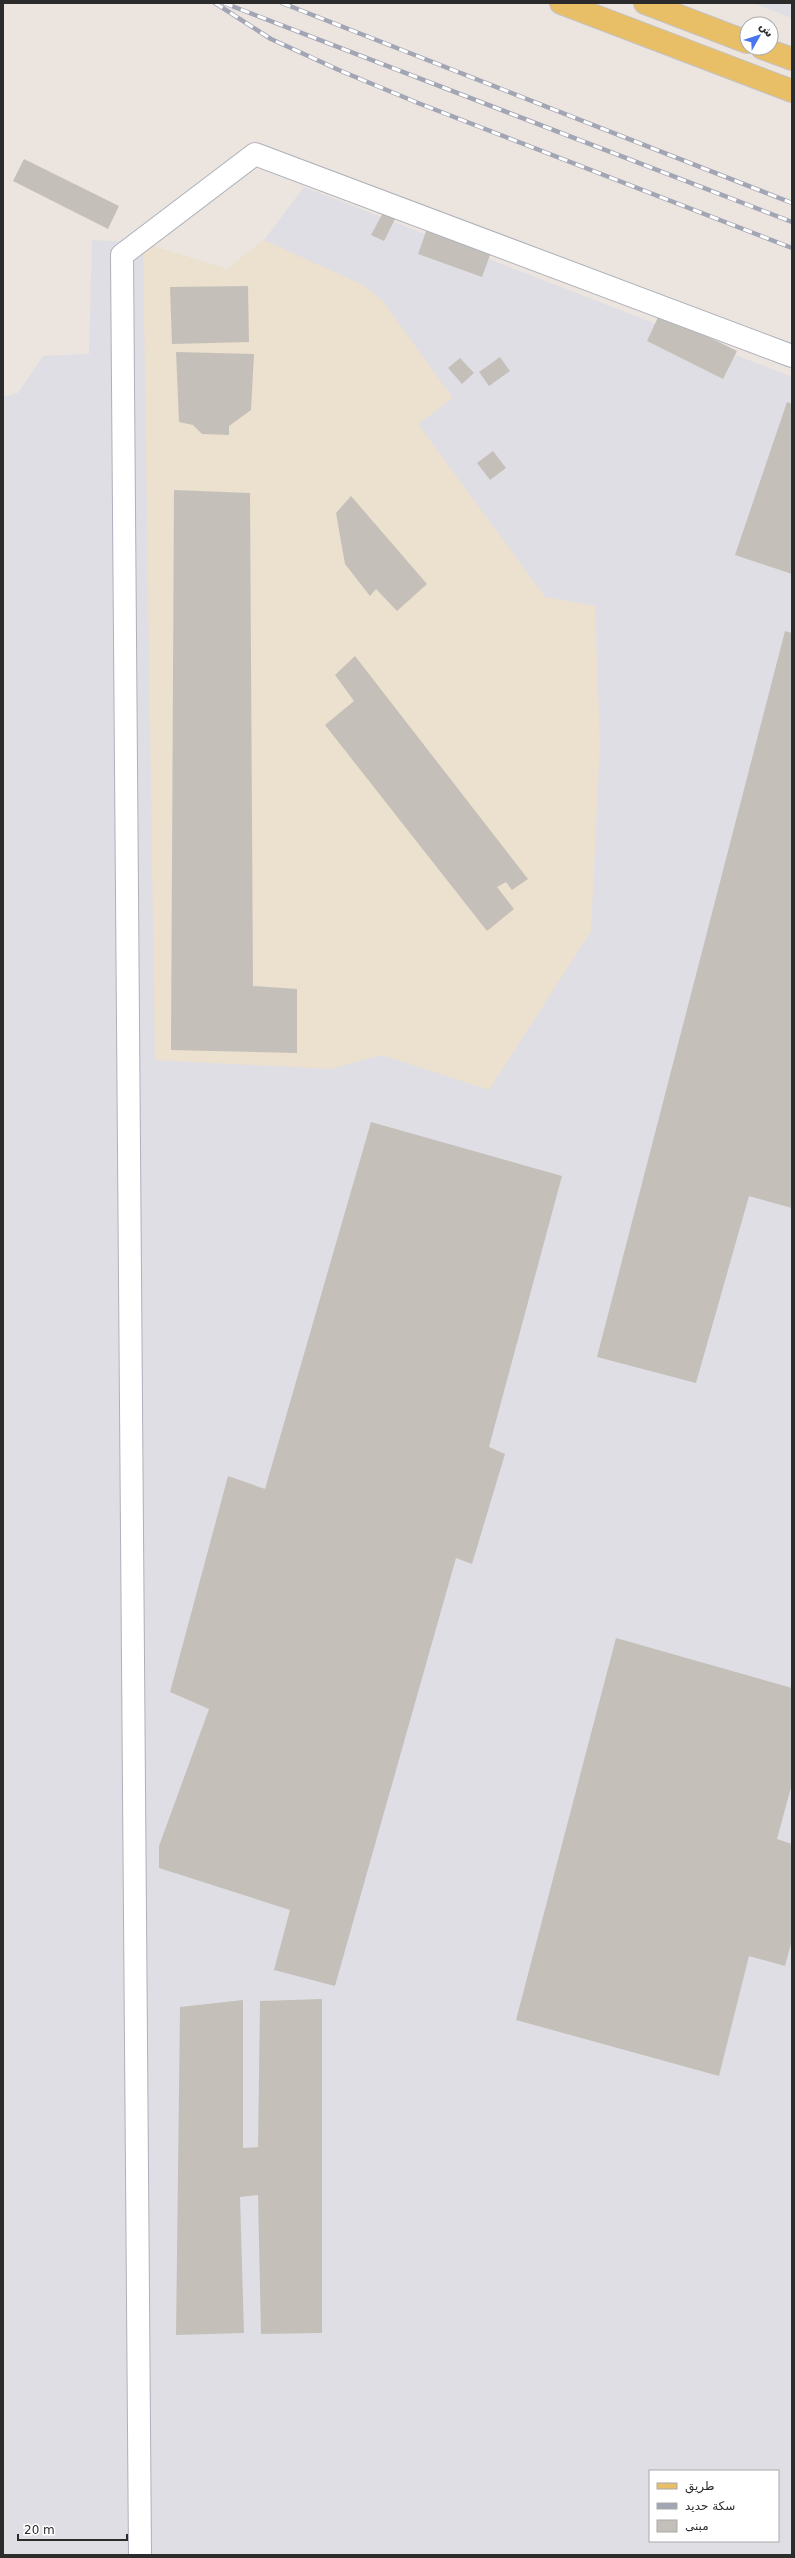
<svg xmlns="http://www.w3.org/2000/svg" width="795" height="2558" font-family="'DejaVu Sans','Noto Naskh Arabic',sans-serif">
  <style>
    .industrial { fill: #dfdee5; fill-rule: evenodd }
    .education { fill: #ece0ce }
    .building { fill: #c4c0b9 }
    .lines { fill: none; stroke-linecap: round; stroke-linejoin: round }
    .street-casing { stroke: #aeb1ba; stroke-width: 24 }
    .primary-casing { stroke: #c4c4c4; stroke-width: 24 }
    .street { stroke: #fff; stroke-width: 22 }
    .primary { stroke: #e8be67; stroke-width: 22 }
    .rail-casing { stroke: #a1a5b4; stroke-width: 4.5 }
    .rail { stroke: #fff; stroke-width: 3; stroke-dasharray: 9; stroke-linecap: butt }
  </style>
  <rect width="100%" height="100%" fill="#ece4de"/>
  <path class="industrial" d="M753,3h39v15z
    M304,187l488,190v2178h-789v-2158l15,-4 25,-37 46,-2 3,-114 51,3 84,26 37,-29zM650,2471h128v70h-128z"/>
  <path class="education" d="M264,240l99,45 18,14 72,99 -35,26 127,173 50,9 5,138 -9,187 -102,159 -108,-35 -50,14 -176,-9 -12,-817 84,26z"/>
  <path class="building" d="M24,159l95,47 -11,23 -95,-48z
    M386,207l12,6 -14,28 -13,-6z
    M429,223l64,24 -11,30 -64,-23z
    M248,286l1,56 -77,2 -2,-57z
    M660,313l77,38 -14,28 -76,-38z
    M176,352l78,2 -3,56 -22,16v9l-27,-1 -9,-9 -14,-3z
    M500,357l10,14 -21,15 -10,-14z
    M460,358l14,15 -12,11 -14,-16z
    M787,402l5,2v170l-57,-19z
    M493,451l13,17 -16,12 -13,-17z
    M174,490l76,3 3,493 44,3v64l-126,-3z
    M351,496l76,88 -30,27 -21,-22 -6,7 -25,-32 -9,-51z
    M785,631l7,2v575l-43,-12 -53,187 -99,-26z
    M355,656l173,223 -16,11 -6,-8 -9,5 17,22 -27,22 -162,-206 29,-24 -19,-26z
    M371,1122l191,54 -73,271 16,7 -33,110 -16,-6 -121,428 -61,-16 16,-60 -131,-42v-22l50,-137 -39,-17 58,-216 37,13z
    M616,1638l176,50v96l-15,55 15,5v96l-7,26 -36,-10 -30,120 -203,-56z
    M322,1999v334l-61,1 -3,-139 -18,2 4,136 -68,2 4,-328 63,-7v148l15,-1 2,-146z"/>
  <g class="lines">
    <defs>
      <path id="street" d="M140,2555l-18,-2300 133,-101 537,202"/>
      <path id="primary" d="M561,3l231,88
        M645,3l102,39
        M762,48l30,11"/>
    </defs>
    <use href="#street" class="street-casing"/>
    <use href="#primary" class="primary-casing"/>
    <use href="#street" class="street"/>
    <use href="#primary" class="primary"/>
    <defs>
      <path id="rail" d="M215,3l56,36 70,32 77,32 374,145
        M224,3l568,219
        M282,3l510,200"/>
    </defs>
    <use href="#rail" class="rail-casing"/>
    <use href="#rail" class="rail"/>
  </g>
  <rect width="795" height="2558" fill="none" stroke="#2b2b2b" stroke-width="8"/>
  <rect x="649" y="2470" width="130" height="72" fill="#ffffff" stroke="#aaaaaa"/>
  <rect x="657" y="2483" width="20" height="6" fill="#e8be67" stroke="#aaaaaa"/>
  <text x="685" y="2490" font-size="12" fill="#2b2b2b">طريق</text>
  <rect x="657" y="2503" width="20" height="6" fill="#a1a5b4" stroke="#aaaaaa"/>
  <text x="685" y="2510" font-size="12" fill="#2b2b2b">سكة حديد</text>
  <rect x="657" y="2520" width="20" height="12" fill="#c4c0b9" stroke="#aaaaaa"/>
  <text x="685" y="2530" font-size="12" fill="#2b2b2b">مبنى</text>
  <g transform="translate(759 36) rotate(51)"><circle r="19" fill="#ffffff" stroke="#aaaaaa"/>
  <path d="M0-3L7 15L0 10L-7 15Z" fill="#4876ee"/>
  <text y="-6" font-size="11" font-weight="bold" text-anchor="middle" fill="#2b2b2b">ش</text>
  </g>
  <path d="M18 2534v6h109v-6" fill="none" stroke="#2b2b2b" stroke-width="2"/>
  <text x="24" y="2534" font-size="12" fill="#2b2b2b" stroke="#ffffff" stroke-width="3" paint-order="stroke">20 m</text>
</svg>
